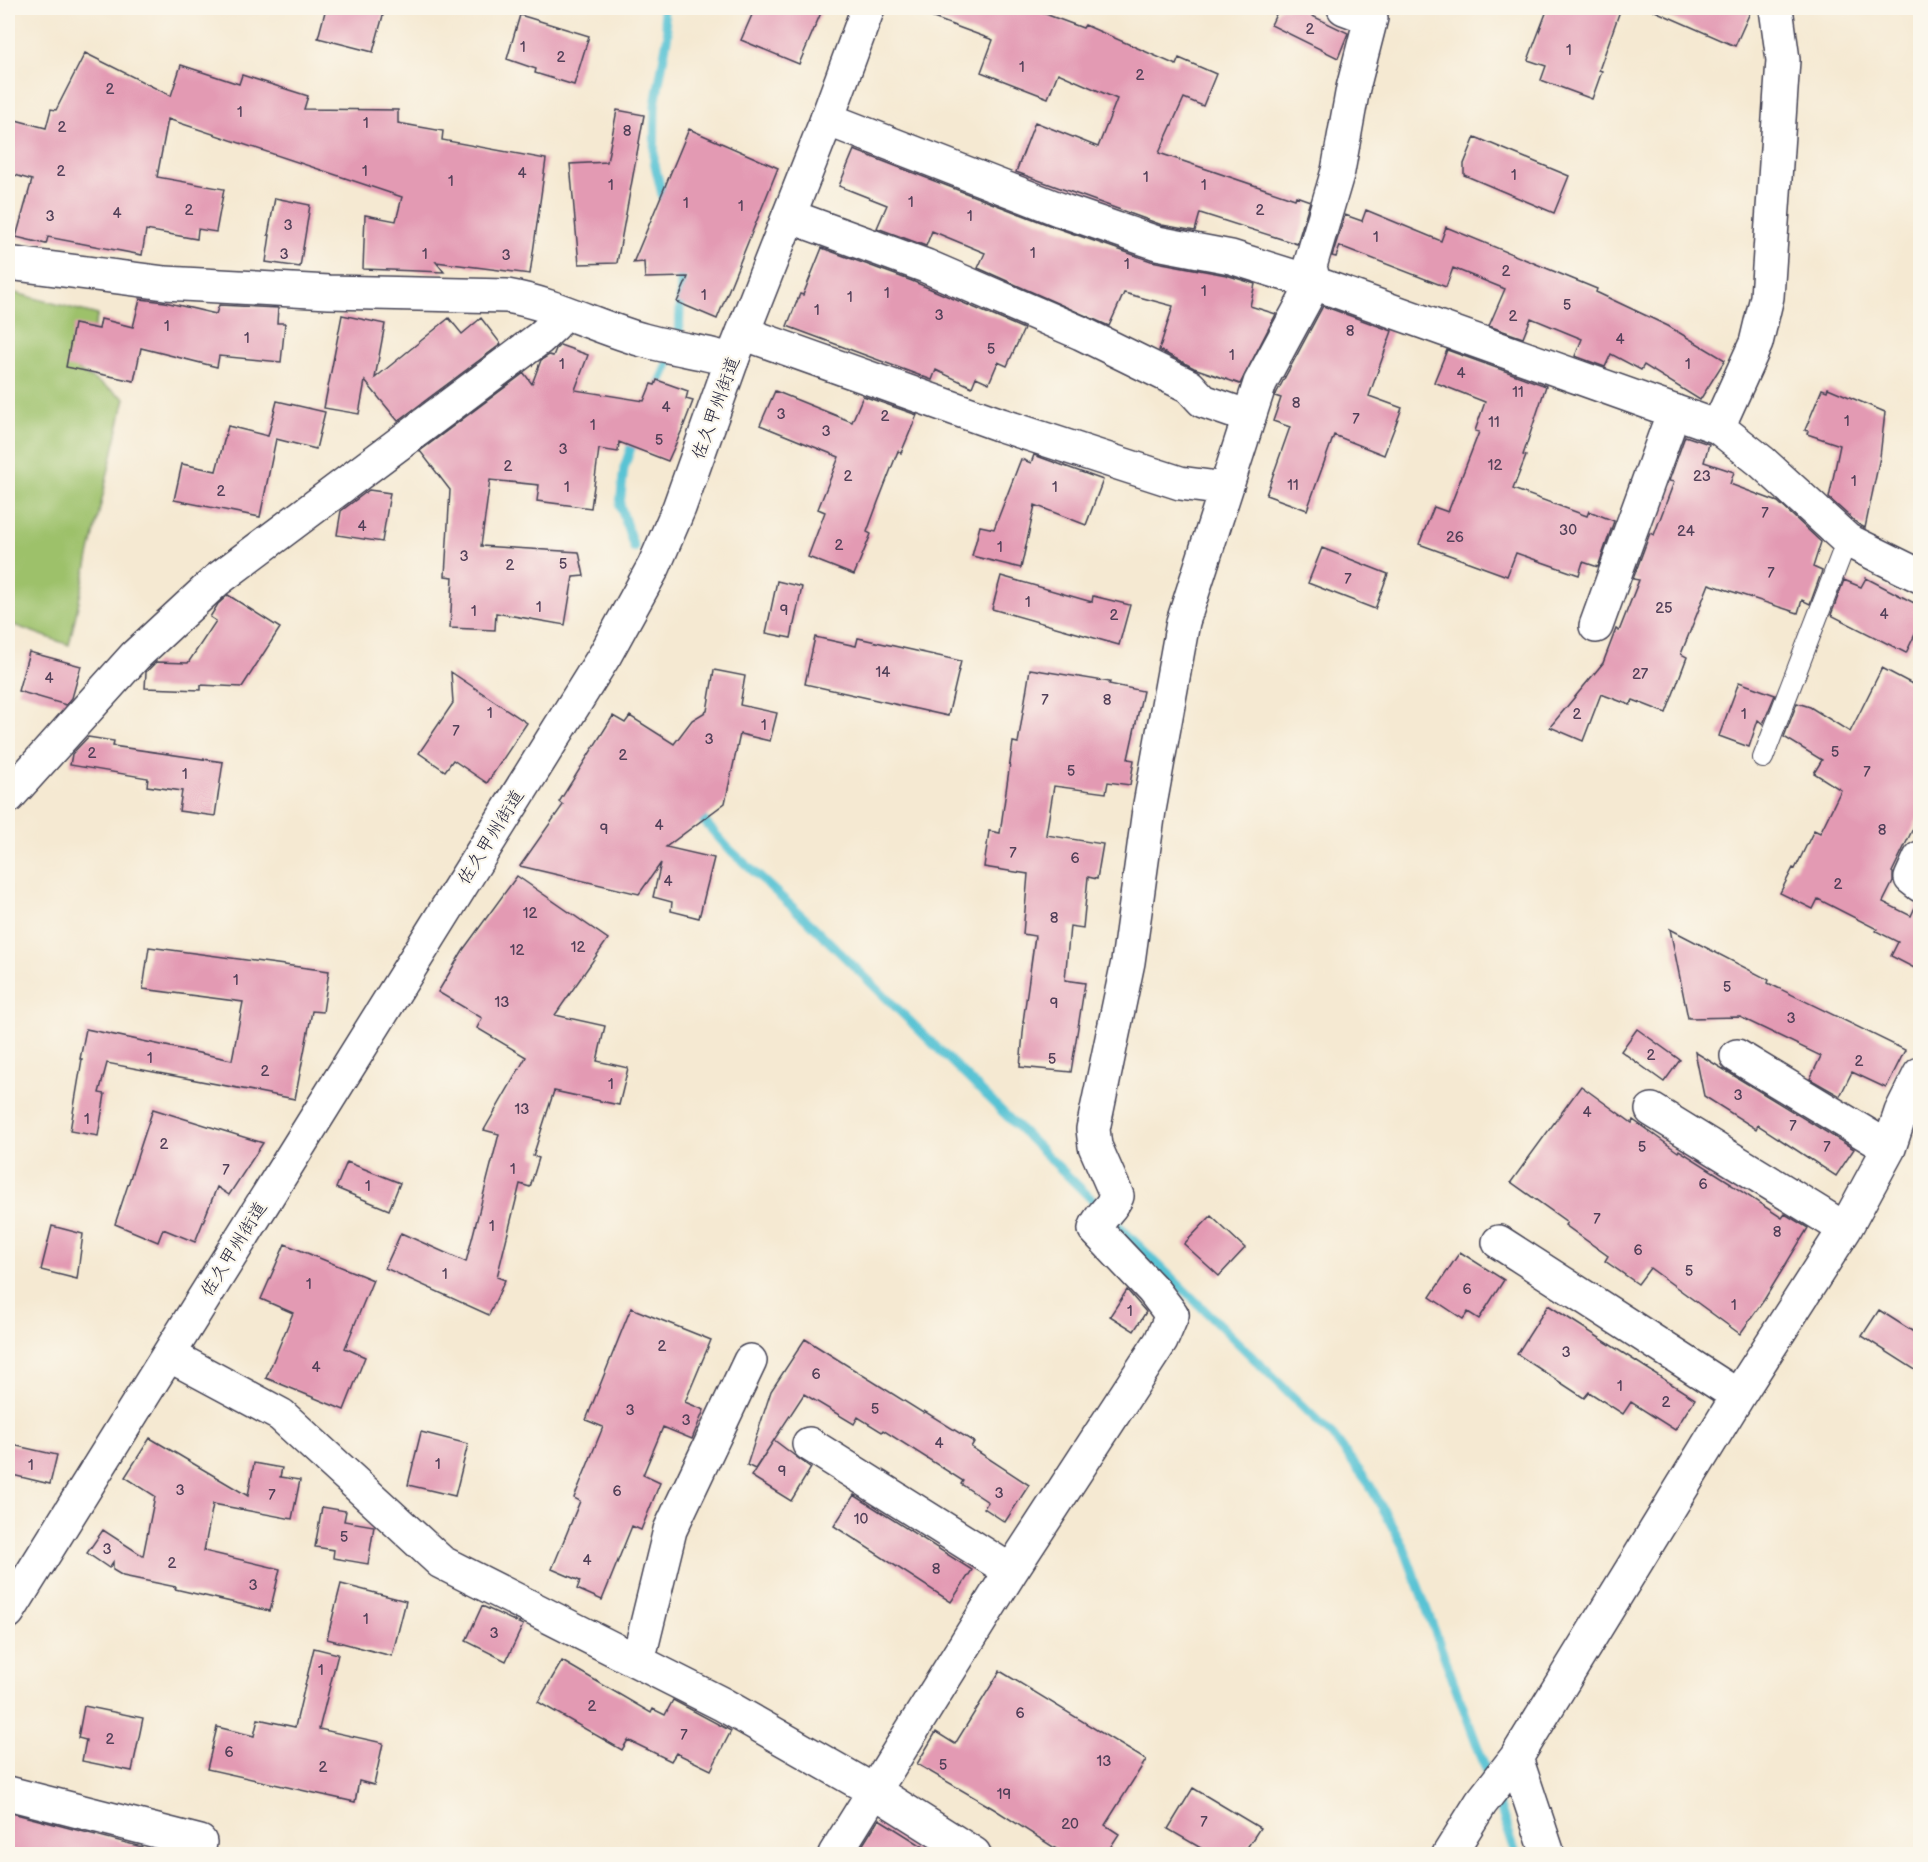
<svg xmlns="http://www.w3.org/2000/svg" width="1928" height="1862" font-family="'Balsamiq Sans','Klee One',sans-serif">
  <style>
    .green { fill: #9dc16b; stroke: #607253; stroke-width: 1.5 }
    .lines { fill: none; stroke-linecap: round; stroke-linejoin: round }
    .stream { stroke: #59c3d4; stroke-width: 9 }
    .building { fill: #e39ab3 }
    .lane-casing { stroke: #424052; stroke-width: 22 }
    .street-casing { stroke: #424052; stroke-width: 36 }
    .secondary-casing { stroke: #424052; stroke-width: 36 }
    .lane { stroke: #fff; stroke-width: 20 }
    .street { stroke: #fff; stroke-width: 33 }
    .secondary { stroke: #fff; stroke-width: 33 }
    .labels { text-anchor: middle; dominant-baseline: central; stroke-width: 4.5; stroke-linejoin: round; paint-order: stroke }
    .number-label { font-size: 15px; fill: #524059 }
    .street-label { font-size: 18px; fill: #22223b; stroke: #fbf7ec }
  </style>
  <rect width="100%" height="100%" fill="#fbf7ec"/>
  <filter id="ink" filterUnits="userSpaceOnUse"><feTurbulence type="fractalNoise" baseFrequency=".0167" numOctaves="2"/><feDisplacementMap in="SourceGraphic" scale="12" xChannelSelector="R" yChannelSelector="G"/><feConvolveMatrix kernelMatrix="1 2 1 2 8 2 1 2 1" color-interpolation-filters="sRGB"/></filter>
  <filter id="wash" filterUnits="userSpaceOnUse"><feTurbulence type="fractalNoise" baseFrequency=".008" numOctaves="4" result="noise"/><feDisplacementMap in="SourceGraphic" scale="24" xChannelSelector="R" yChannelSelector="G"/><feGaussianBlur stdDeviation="1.35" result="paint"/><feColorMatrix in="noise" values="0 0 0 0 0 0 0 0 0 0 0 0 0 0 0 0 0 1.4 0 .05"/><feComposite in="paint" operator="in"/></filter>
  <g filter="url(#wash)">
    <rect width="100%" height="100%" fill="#f5e9d2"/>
    <path class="green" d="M8,291l90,24 -19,56 46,27 -56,247 -61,-22z"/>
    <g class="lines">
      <path class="stream" d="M662,8l6,26 -13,71 -1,56 10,42
        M656,391l23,-51 2,-60 -2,-14
        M634,548l-14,-43 4,-37 11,-32
        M695,811l33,37 84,77 521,511 36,48 35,64 86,232
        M1496,1796l20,58"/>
    </g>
    <g id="blocks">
      <path class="building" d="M326,8h59l-12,44 -55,-14z
        M755,8h68l-24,56 -58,-24z
        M913,8h116l54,20 2,-3 91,40 3,-7 37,16 -13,32 -19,-8 -25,55 136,46 1,-3 14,5 -13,43 -97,-31 -5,18 -33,-6 -146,-53 19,-50 63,25 19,-48 -59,-26 -10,25 -67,-26 12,-32 -81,-30z
        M1279,8h17l52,25 -10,25 -67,-33z
        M1548,8h73l-22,62 3,1 -10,28 -51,-19 5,-14 -18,-6z
        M1648,8h104l-17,38z
        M520,15l69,21 -15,49 -39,-12 1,-4 -29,-10z
        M85,53l86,43 10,-31 58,19 3,-9 66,21 -4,13 94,1v13l45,8 -1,9 104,19 -16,115 -94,-12 8,10 -81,-3 2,-54 31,6 6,-24 -234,-78 -11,58 67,12 -8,43 -18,-3 -1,10 -51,-9 -4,25 -94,-18 -2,7 -30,-7 16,-57 -24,-7v-55l38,10 5,-19 5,1z
        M617,110l27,5 -27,148 -38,1 -9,-100 37,-2z
        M689,129l89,39 -61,151 -40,-17 11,-25 -43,1 -1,-16 -11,1z
        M1475,137l94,39 -15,37 -90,-38v-11z
        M854,150l200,77 97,34 75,14 29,9 -5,22 26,8 -36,70 -46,-16 -35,-18 14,-44 -49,-13 -15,33 -131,-58 7,-15 -53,-22 -6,15 -49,-18 10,-23 -48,-19z
        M275,198l35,7 -10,62 -34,-5 4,-27h-2z
        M1366,210l75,31 5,-14 151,62 -1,3 72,34 57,34 -25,40 -56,-35 -3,5 -30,-16 -6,13 -30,-11 7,-17 -51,-21 -8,20 -34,-12 16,-37 -52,-21 -7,19 -106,-41 -4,11 -4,-1 13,-41 17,6z
        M822,248l90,33 112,48 -17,37 -9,-4 -9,21 -13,-6 -4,10 -36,-17 -4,10 -145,-54 13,-32 3,1z
        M140,299l25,3 51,12 3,-9 59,3 -1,15h8l-4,39 -62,-6 -2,11 -76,-19 -7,33 -68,-14 8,-43 25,5 2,-10 32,8z
        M1323,306l69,25 -23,65 33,12 -18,47 -50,-20 -27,75 -41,-15 24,-68 -17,-6 8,-23 -6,-2z
        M342,315l43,9 -10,54 74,-60 13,16 19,-16 20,26 -103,77 -33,-40 -6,33 -35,-6z
        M560,345l28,10 -13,35 69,11 7,-17 4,1 2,-5 31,11 -2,8 7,2 -11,29 -14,31 -49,-19 -1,10 -19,-3 -8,59 -54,-7 2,-16 -49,-5 -9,66 98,6 5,24 -11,1 -8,48 -69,-12 -1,17 -45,-2 3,-51 -8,-1 5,-86 -30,-39 104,-78 8,11 9,-24 8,-5 4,1 3,-7z
        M1447,350l99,36 -23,69 3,1 -13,33 74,27 2,-5 25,10 -16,46 -15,-5 -4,13 -63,-22 -9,23 -88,-32 15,-37 14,5 31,-80 -4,-1 10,-29 -51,-20z
        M1828,388l57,24 -5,45 -15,71 -7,-4 -29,-26 11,-53 -33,-11 1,-3 -3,-1 17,-41 5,2z
        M775,391l77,31 11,-26 54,19 -16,38 -3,-2 -20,51 -11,30 4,2 -17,41 -46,-18 17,-45 -7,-3 21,-52 -79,-32z
        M277,401l48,11 -9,37 -40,-10 -16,78 -86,-17 8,-36 34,7 12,-45 40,10z
        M1685,436l24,8 -5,18 30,10 -4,12 48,18 43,40 -8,25 9,4 -12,33 -8,-4 -4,13 -89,-29 -28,70 6,3 -21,56 -33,-13 -3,5 -29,-11 -18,47 -33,-14 53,-64 13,-34 3,2 20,-51 -6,-1 17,-46 4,2 20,-53 -5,-1z
        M1034,455l69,25 -17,45 -51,-20 -14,63 -49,-12 8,-30 14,3 27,-70 10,4z
        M369,490l21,3 -8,49 -45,-7 4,-24z
        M1322,548l66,26 -13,35 -67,-26z
        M1001,576l91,26 1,-6 37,9 -11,40 -127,-36z
        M1866,578l54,28v18l-14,29 -75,-38 13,-35 17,7z
        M777,581l25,6 -11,51 -25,-5z
        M228,595l52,33 -38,59 -41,-2v5l-56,-2 1,-16 10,-10 32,1 28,-42 -6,-4 8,-13z
        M815,637l41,9 2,-8 103,23 -13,55 -143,-32z
        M29,652l52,14 -9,32 -6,7 -48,-14z
        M1882,668l38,20v126l-28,58 1,1v9l-10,20 28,14 6,-13h3v68l-29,-15 7,-14 -22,-11 1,-2 -59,-30 -5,10 -33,-16 13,-25 2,1 19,-39 6,3 21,-43 -27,-17 8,-13 -38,-23 13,-34 13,4 40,25z
        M1030,669l80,13 -1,2 34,7 -15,68 6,1 -4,25 -22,-3 -2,11 -52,-7 -8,49 57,9 -6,35 -9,-2 -5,51 -13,-2 -5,54 20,3 -14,89 -51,-5 4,-45h-1l12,-86 -12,-2 5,-60 -44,-7 5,-36 11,2 13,-91 5,1z
        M714,670l31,6 -5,29 37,8 -7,28 -30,-7 -15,69 -59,44 48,11 -15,60 -28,-7 1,-9 -19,-5 8,-34 -22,31 -119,-28 43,-61 -4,-3 54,-86 12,7 5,-7 44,28 18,-24 15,-9z
        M451,672l76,51 -40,60 -34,-23 -8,11 -26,-18 34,-50z
        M1739,682l36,13 -12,29 -5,-4 -9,27 -30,-11z
        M88,737l26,4 -1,5 110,16 -8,54 -36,-5 3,-20 -35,-5 1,-8 -78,-13 2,-11z
        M517,876l91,63 -53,76 50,11 -8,35 31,7 -9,37 -65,-14 -21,65 6,2 -9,29 -10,-3 -23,93 8,3 -16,35 -104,-47 16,-35 65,29 33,-128 -15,-4 42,-73 -49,-29 5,-10 -44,-26 25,-42z
        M1670,929l99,51 -1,3 137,67 -19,38 -34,-16 -12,24 -30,-17 11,-23 -81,-39 -52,1z
        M149,947l180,24 -6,41 -11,-1 -17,88 -188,-36 -8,30 6,1 -7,42 -28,-5 12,-72h-2l6,-30 146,31 11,-58 -100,-13z
        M1637,1029l43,31 -16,22 -43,-31z
        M1695,1052l159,97 -18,27 -78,-51 -2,4 -52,-33z
        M1581,1086l51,37 1,-3 45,32 1,-2 52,33 -1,1 52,34 3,-4 23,14 -44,72 -24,34 -90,-66 -12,16 -33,-23 3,-5 -43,-31 2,-3 -56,-40z
        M153,1109l110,34 -34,52 -12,-8 -22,55 -32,-13 -5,13 -43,-18z
        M347,1162l53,21 -11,27 -53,-22z
        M1211,1216l34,32 -26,28 -35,-32z
        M52,1226l31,8 -6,45 -36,-9z
        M285,1244l88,36 -28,68 20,9 -21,53 -78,-32 27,-65 -32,-14z
        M1460,1252l44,28 -25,39 -11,-7 -5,7 -33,-22z
        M1127,1290l19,22 -12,19 -24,-15z
        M1548,1305l147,94 -20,31 -44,-28 -8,12 -34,-22 -5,6 -67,-44z
        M631,1308l80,32 -26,62 19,8 -12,29 -29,-12 -20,48 17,8 -19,47 -9,-4 -30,74 -25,-11 3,-8 -28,-12 28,-68 -6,-3 29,-71 -17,-7z
        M1879,1310l41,26v37l-58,-37z
        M805,1339l118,74 1,-2 50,31 -3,5 58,38 -24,37 -21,-14 4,-6 -27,-18 2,-3 -80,-51 -1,2 -24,-15 -4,7 -50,-30 -49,75 -8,-4 24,-74z
        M421,1432l47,12 -13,52 -47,-11z
        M150,1438l98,58 6,-33 28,5 -2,9 20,3 -8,39 -79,-15 -9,47 76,18 -10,42 -95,-22 1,-2 -53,-11 -10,-6v-8l-4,6 -22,-15 16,-23 40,26 12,-60 -30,-19z
        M774,1440l37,28 -20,33 -40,-25z
        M8,1444l49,11 -7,29 -42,-10z
        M854,1495l118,75 -21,32 -117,-76z
        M322,1507l24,4 -2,10 30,5 -6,38 -35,-6 1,-8 -19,-3z
        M341,1584l65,17 -14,55 -65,-17z
        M482,1606l41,19 -17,36 -40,-20z
        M314,1648l24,6 -19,75 64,14 -9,42 -15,-4 -4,21 -148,-33 10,-42 37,9 4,-17 37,8z
        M562,1661l89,52 2,-4 12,6 8,-15 58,31 -20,39 -35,-17 -5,8 -43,-21 -6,10 -84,-48z
        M1000,1671l146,89 -41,65 14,9 -13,20h-42l-70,-45 -77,-45 19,-32 19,12z
        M84,1706l59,12 -11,53 -50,-10 4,-21 -8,-2z
        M1193,1788l67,40 -17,26h-32l-43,-25z
        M8,1812l134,35v7h-134z
        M879,1819l13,8 43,27h-78z"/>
    </g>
  </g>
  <g filter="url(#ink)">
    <use href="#blocks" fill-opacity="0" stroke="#424052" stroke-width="1.5"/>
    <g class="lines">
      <defs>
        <path id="lane" d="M1763,758l84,-218"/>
        <path id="street" d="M827,119l234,91 96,33 74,14 83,26 404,144 44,35 85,78 73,36
          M789,216l137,50 155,67 108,53 14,15 46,16
          M8,263l157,20 164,9 178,4c47,8 90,31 136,44 29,8 60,12 89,20
          M743,333l258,92 179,58 45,6
          M1718,427l38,-84 11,-46 16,-237 -7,-52
          M1596,626l78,-215
          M8,797l127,-141 82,-76 323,-242 14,-13 6,-14
          M1920,858l-9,20 9,7
          M1737,1056l152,92
          M1652,1110l193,119
          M1499,1242l239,154
          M169,1355l112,60 160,147 281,142 152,87 100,63
          M809,1444l202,127
          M638,1661l32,-131 80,-169
          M1516,1758l32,96
          M8,1793l192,49 -2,12
          M835,1854l176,-283 150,-230 11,-26 -19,-25 -58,-61c4,-13 17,-20 22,-33l-22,-50 -2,-17 35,-167 21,-152 34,-188 77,-239 54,-100 -4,-17 28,-95 15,-83 18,-70 -27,-10
          M1449,1854l32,-51 35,-45 222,-362 107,-167 44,-81 12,-36 19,-38"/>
        <path id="secondary" d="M8,1612l597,-957 49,-89 25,-58 53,-148 95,-241 41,-111"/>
      </defs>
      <use href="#lane" class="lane-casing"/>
      <use href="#street" class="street-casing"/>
      <use href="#secondary" class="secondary-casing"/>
      <use href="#lane" class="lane"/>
      <use href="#street" class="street"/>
      <use href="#secondary" class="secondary"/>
    </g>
  </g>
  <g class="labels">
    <g class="number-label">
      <text x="1310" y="29">2</text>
      <text x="523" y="47">1</text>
      <text x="1569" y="50">1</text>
      <text x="561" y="57">2</text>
      <text x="1022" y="67">1</text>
      <text x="1140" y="75">2</text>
      <text x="110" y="89">2</text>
      <text x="240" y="112">1</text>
      <text x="366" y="123">1</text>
      <text x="62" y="127">2</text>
      <text x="627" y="131">8</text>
      <text x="61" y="171">2</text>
      <text x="365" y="171">1</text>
      <text x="522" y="173">4</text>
      <text x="1514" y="175">1</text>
      <text x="1146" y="177">1</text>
      <text x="451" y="181">1</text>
      <text x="611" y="185">1</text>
      <text x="1204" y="185">1</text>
      <text x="911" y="202">1</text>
      <text x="686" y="203">1</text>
      <text x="741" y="206">1</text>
      <text x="189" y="210">2</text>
      <text x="1260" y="210">2</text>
      <text x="117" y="213">4</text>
      <text x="50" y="216">3</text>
      <text x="970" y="216">1</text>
      <text x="288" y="225">3</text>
      <text x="1376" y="237">1</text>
      <text x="1033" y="253">1</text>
      <text x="284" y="254">3</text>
      <text x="425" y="254">1</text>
      <text x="506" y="255">3</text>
      <text x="1127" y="264">1</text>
      <text x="1506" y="271">2</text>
      <text x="1204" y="291">1</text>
      <text x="887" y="293">1</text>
      <text x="704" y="295">1</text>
      <text x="850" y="297">1</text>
      <text x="1567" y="305">5</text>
      <text x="817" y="310">1</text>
      <text x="939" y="315">3</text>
      <text x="1513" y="316">2</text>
      <text x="167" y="326">1</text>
      <text x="1350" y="331">8</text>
      <text x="247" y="338">1</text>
      <text x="1620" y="339">4</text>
      <text x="991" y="349">5</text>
      <text x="1232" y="355">1</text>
      <text x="562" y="364">1</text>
      <text x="1688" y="364">1</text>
      <text x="1461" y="373">4</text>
      <text x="1518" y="392">11</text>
      <text x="1296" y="403">8</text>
      <text x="666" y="407">4</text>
      <text x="781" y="414">3</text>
      <text x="885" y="416">2</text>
      <text x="1356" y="419">7</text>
      <text x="1847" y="421">1</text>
      <text x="1494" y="422">11</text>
      <text x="593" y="425">1</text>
      <text x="826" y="431">3</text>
      <text x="659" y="440">5</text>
      <text x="563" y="449">3</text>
      <text x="1495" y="465">12</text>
      <text x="508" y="466">2</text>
      <text x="848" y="476">2</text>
      <text x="1702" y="476">23</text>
      <text x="1854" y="481">1</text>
      <text x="1293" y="485">11</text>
      <text x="567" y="487">1</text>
      <text x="1055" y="487">1</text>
      <text x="221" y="491">2</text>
      <text x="1765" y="513">7</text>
      <text x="362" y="526">4</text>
      <text x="1568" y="530">30</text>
      <text x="1686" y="531">24</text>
      <text x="1455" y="537">26</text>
      <text x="839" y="545">2</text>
      <text x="1000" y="547">1</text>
      <text x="464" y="556">3</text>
      <text x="563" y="564">5</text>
      <text x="510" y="565">2</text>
      <text x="1771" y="573">7</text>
      <text x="1348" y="579">7</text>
      <text x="1028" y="602">1</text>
      <text x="539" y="607">1</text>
      <text x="1664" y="608">25</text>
      <text x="784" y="610">9</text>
      <text x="474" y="611">1</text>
      <text x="1884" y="614">4</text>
      <text x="1114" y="615">2</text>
      <text x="883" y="672">14</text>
      <text x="1640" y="674">27</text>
      <text x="49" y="678">4</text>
      <text x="1045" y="700">7</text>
      <text x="1107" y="700">8</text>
      <text x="490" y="713">1</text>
      <text x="1577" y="714">2</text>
      <text x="1744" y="714">1</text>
      <text x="764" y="725">1</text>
      <text x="456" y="731">7</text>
      <text x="709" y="739">3</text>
      <text x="1835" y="752">5</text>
      <text x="92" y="753">2</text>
      <text x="623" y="755">2</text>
      <text x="1071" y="771">5</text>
      <text x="1867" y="772">7</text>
      <text x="185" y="774">1</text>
      <text x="659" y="825">4</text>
      <text x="604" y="829">9</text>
      <text x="1882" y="830">8</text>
      <text x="1013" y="853">7</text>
      <text x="1075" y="858">6</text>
      <text x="668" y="881">4</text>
      <text x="1838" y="884">2</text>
      <text x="530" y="913">12</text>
      <text x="1054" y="918">8</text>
      <text x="578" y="947">12</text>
      <text x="517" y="950">12</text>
      <text x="236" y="980">1</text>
      <text x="1727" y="987">5</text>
      <text x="502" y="1002">13</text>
      <text x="1054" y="1003">9</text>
      <text x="1791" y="1018">3</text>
      <text x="1651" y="1055">2</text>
      <text x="150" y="1058">1</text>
      <text x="1052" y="1059">5</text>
      <text x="1859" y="1061">2</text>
      <text x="265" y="1071">2</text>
      <text x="611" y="1084">1</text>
      <text x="1738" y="1095">3</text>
      <text x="522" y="1109">13</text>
      <text x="1587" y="1112">4</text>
      <text x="87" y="1119">1</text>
      <text x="1793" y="1126">7</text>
      <text x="164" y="1144">2</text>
      <text x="1642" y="1147">5</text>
      <text x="1827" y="1147">7</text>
      <text x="513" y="1169">1</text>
      <text x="226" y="1170">7</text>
      <text x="1703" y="1184">6</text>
      <text x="368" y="1186">1</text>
      <text x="1597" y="1219">7</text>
      <text x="492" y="1226">1</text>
      <text x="1777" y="1232">8</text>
      <text x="1638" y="1250">6</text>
      <text x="1689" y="1271">5</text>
      <text x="445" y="1274">1</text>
      <text x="309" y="1284">1</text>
      <text x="1467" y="1289">6</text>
      <text x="1734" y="1305">1</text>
      <text x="1130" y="1311">1</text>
      <text x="662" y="1346">2</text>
      <text x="1566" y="1352">3</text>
      <text x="316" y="1367">4</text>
      <text x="816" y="1374">6</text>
      <text x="1620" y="1386">1</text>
      <text x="1666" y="1402">2</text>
      <text x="875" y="1409">5</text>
      <text x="630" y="1410">3</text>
      <text x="686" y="1420">3</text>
      <text x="939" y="1443">4</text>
      <text x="438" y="1464">1</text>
      <text x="31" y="1465">1</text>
      <text x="782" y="1471">9</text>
      <text x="180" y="1490">3</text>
      <text x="617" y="1491">6</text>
      <text x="999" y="1493">3</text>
      <text x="272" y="1495">7</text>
      <text x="861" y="1519">10</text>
      <text x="344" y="1537">5</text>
      <text x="107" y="1549">3</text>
      <text x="587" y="1560">4</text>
      <text x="172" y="1563">2</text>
      <text x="936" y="1569">8</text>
      <text x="253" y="1585">3</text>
      <text x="366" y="1619">1</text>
      <text x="494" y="1633">3</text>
      <text x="321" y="1670">1</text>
      <text x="592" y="1706">2</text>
      <text x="1020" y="1713">6</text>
      <text x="684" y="1735">7</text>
      <text x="110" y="1739">2</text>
      <text x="229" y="1752">6</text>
      <text x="1104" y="1761">13</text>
      <text x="943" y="1765">5</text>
      <text x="323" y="1767">2</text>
      <text x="1004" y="1794">19</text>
      <text x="1204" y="1822">7</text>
      <text x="1070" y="1824">20</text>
    </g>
    <g class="street-label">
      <text transform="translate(716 408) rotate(-70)">佐久甲州街道</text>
      <text transform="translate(491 837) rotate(-58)">佐久甲州街道</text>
      <text transform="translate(234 1249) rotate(-58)">佐久甲州街道</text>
    </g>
  </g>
  <rect width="1928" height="1862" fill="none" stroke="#fbf7ec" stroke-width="30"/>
</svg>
